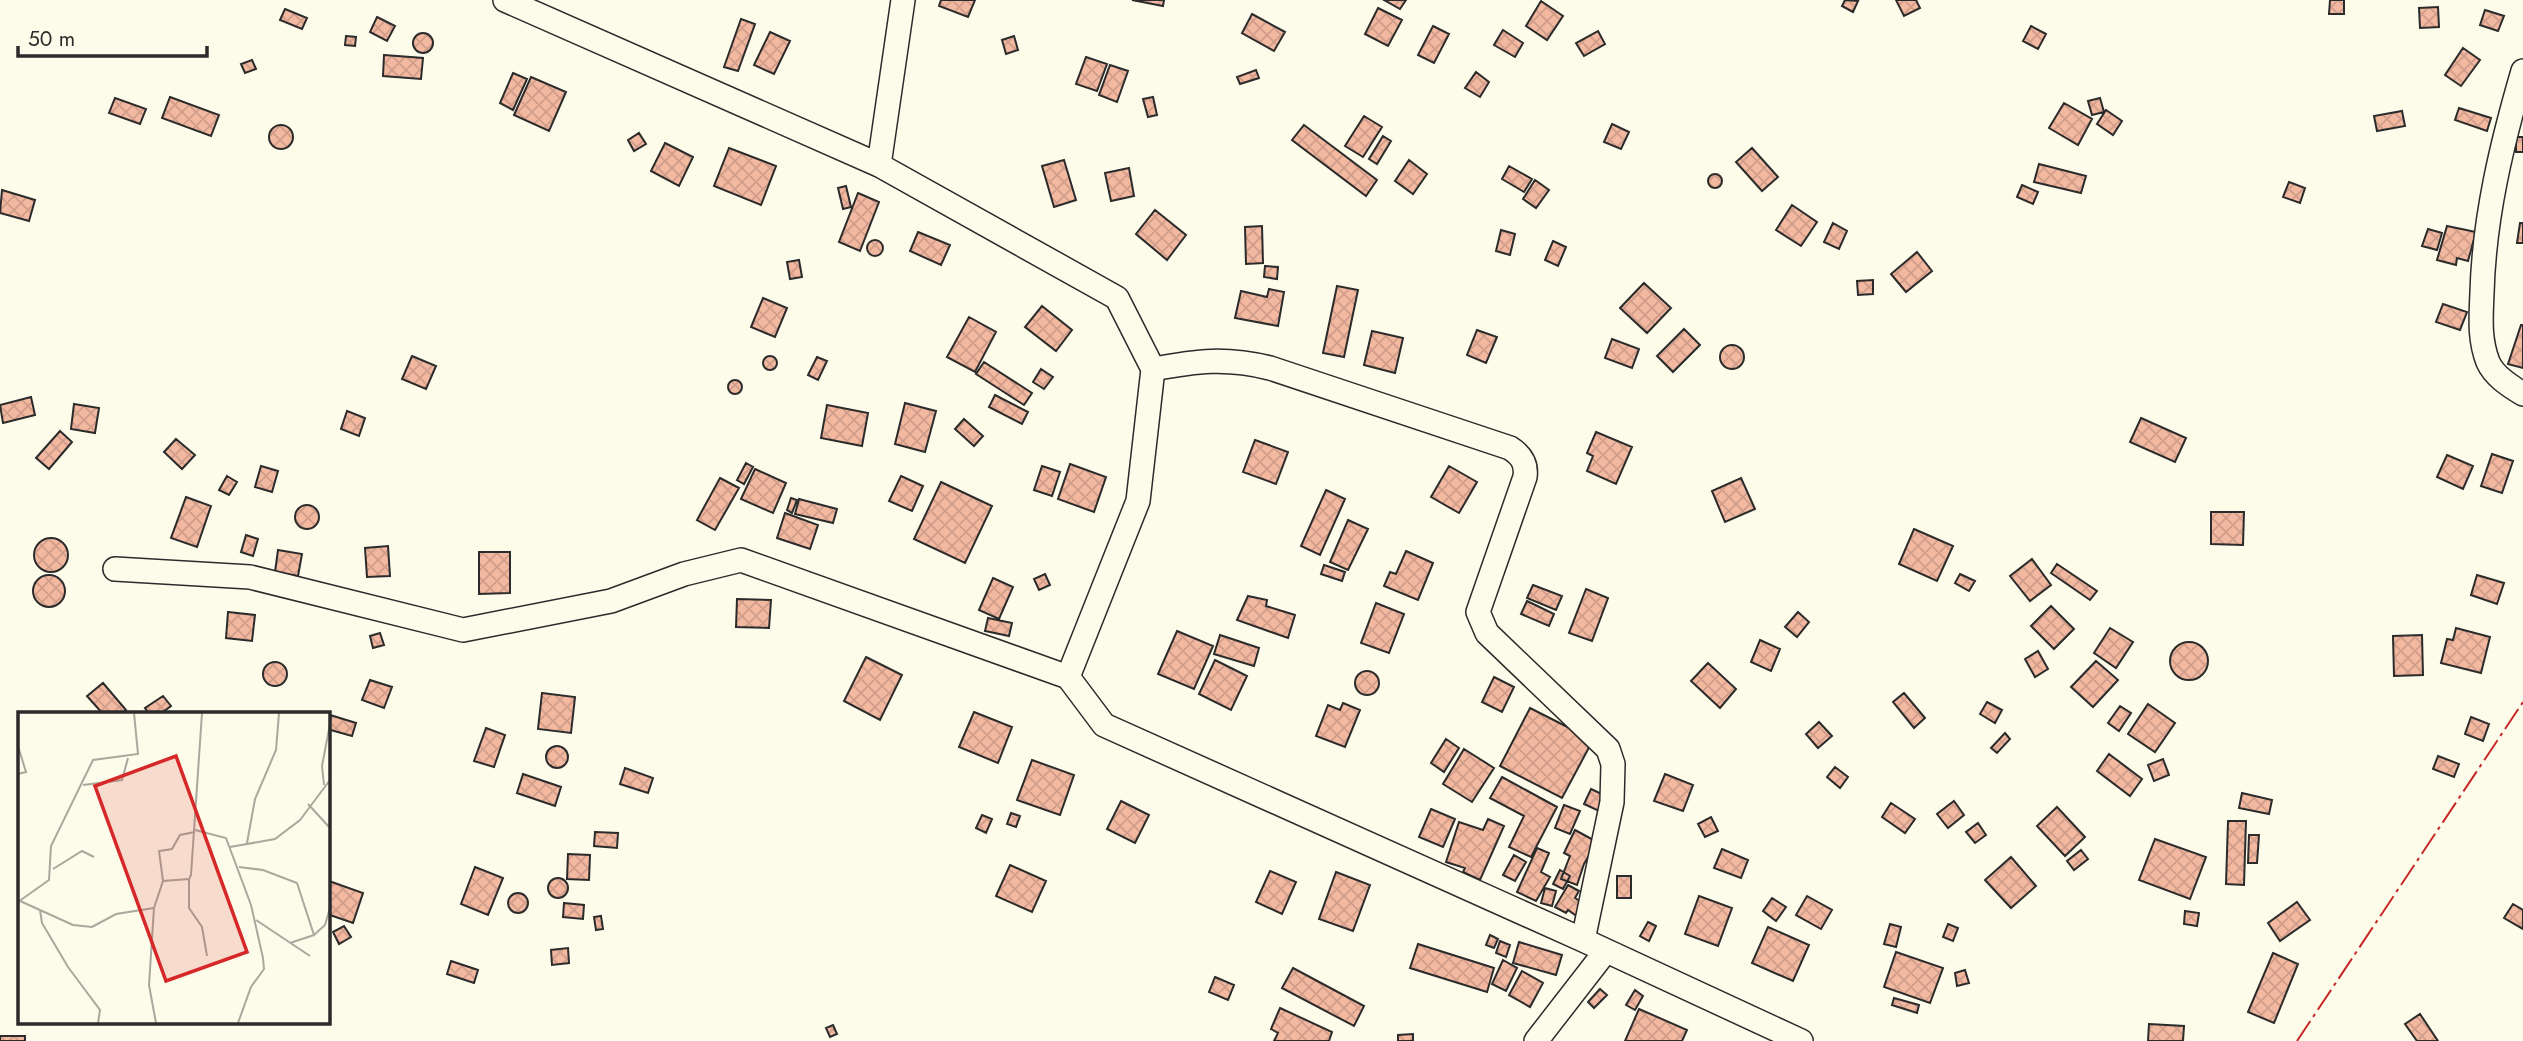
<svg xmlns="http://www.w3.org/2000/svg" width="2523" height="1041" font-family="Jost,sans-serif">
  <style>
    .building { fill: url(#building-cross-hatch); stroke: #2b2b2b; stroke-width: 2 }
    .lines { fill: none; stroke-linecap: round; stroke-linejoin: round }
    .street-casing { stroke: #2b2b2b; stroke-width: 26 }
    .street { stroke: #fdfbea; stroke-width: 23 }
    .power { stroke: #c62828; stroke-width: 2; stroke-dasharray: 24 5 3.5 5; stroke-linecap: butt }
    .inset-road { fill: none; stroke: #a9a89e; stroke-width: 2 }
    .view { fill: #d62828; fill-opacity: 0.15; stroke: #d62828; stroke-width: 3.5 }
    .inset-edge { fill: none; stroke: #2b2b2b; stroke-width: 3.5 }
  </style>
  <defs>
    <pattern id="building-cross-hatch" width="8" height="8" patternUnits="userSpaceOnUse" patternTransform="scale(1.75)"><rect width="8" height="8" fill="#f2b8a0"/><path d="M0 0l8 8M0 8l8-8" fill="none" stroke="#d09e8a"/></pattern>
  </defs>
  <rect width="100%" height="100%" fill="#fdfbea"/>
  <path class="building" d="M941,0h34l-7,17 -29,-11z
    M1132,0h32l-1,6z
    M1384,0h22l-6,9z
    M1845,0l13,1 -5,11 -11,-6z
    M1896,0h20l4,8 -16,8z
    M2330,0h14v14h-15z
    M1541,1l22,15 -16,24 -21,-14z
    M2438,7l1,20 -19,1 -1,-20z
    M1378,8l24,12 -14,26 -23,-12z
    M285,9l22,9 -5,11 -22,-9z
    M2485,10l19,6 -6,15 -18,-6z
    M1252,14l33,18 -11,19 -32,-18z
    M377,17l18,9 -8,15 -17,-9z
    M741,19l14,5 -17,47 -14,-4z
    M1433,26l16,8 -15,29 -16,-8z
    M2031,26l15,8 -8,15 -15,-8z
    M1503,30l20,13 -8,14 -21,-12z
    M1598,31l7,13 -21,12 -8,-13z
    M770,32l20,9 -16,33 -20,-9z
    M413 43a10 10 0 1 1 20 0a10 10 0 1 1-20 0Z
    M346,36l10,1 -1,9 -10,-1z
    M1014,36l4,14 -12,4 -4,-14z
    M2463,48l17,12 -19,26 -16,-11z
    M384,55l39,3 -2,21 -38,-3z
    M1086,57l21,7 -10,27 -21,-7z
    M252,60l4,9 -11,4 -4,-9z
    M1110,65l18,6 -11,31 -18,-7z
    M1256,70l3,8 -19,6 -3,-7z
    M1476,72l13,10 -9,15 -15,-9z
    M513,73l14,6 -14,31 -13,-7z
    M531,77l35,15 -17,39 -35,-16z
    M170,97l49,18 -8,21 -49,-18z
    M1153,97l4,18 -9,2 -5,-18z
    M115,98l31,11 -6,15 -31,-11z
    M2100,98l4,14 -12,3 -4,-14z
    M2064,103l28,16 -14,26 -29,-17z
    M2459,108l32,10 -4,13 -32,-11z
    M2106,110l16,11 -9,14 -16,-11z
    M2402,111l3,15 -28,5 -3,-15z
    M1364,116l18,11 -19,30 -18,-11z
    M1612,124l17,8 -8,17 -17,-7z
    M1304,125l73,55 -11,16 -74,-56z
    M269 137a12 12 0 1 1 24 0a12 12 0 1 1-24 0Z
    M639,133l7,11 -12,7 -6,-11z
    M1383,136l8,5 -14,23 -8,-5z
    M2516,137h7v15h-7z
    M665,143l28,14 -14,29 -28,-15z
    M729,148l47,18 -15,39 -47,-19z
    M1752,148l26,29 -16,14 -26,-29z
    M1064,160l12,40 -22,7 -12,-41z
    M1409,160l18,14 -14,20 -18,-13z
    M2039,164l47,12 -5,17 -47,-11z
    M1509,166l23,13 -8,13 -22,-13z
    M1129,168l5,28 -23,5 -6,-28z
    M1708 181a7 7 0 1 1 14 0a7 7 0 1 1-14 0Z
    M1535,180l14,10 -13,18 -13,-9z
    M2289,182l16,6 -5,15 -17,-6z
    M2022,185l16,7 -5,12 -16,-7z
    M846,186l5,21 -8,2 -5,-21z
    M2,190l33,10 -6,21 -29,-8z
    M858,193l21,9 -19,49 -21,-9z
    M1792,205l25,17 -16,24 -25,-16z
    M1155,210l31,25 -19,25 -31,-26z
    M1833,223l14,8 -8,18 -15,-7z
    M2520,223h3v20h-6z
    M1262,226l1,37 -17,1 -1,-37z
    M2447,226l29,6 -8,29 -11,-3 -1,7 -19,-5z
    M2428,229l14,4 -5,17 -15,-4z
    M1501,230l14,4 -5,21 -14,-4z
    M918,232l32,13 -9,20 -31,-14z
    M867 248a8 8 0 1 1 16 0a8 8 0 1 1-16 0Z
    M1553,241l13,6 -8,19 -13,-6z
    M1917,252l15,19 -26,21 -15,-18z
    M799,260l3,17 -12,2 -3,-17z
    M1265,266l13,1 -1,12 -13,-2z
    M1873,280v14l-15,1 -1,-14z
    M1644,283l27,25 -24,25 -27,-25z
    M1337,286l21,4 -14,67 -21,-4z
    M1269,289l15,3 -6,34 -43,-8 6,-27 26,6z
    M763,298l24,10 -12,29 -24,-10z
    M2443,304l24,8 -7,18 -24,-8z
    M1042,306l30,24 -16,21 -31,-24z
    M969,317l27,15 -21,40 -28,-15z
    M2521,325h2v43l-15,-4z
    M1684,329l16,16 -27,27 -16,-16z
    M1477,330l20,7 -11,26 -19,-8z
    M1372,331l31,7 -8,35 -31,-8z
    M1612,339l27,10 -7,19 -27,-10z
    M1720 357a12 12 0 1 1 24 0a12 12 0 1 1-24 0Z
    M412,356l24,10 -10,23 -24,-10z
    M763 363a7 7 0 1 1 14 0a7 7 0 1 1-14 0Z
    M817,357l10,4 -9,19 -10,-5z
    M984,362l48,31 -8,12 -48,-31z
    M1041,369l12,8 -9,12 -11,-7z
    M728 387a7 7 0 1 1 14 0a7 7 0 1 1-14 0Z
    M995,395l33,17 -6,12 -33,-17z
    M31,397l4,18 -32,8 -3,-18z
    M905,403l31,8 -11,41 -30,-8z
    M74,404l25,4 -4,25 -24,-4z
    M827,405l41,8 -6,33 -41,-8z
    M347,411l18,7 -6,18 -18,-7z
    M2141,418l45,20 -11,24 -45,-20z
    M964,419l19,17 -9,10 -19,-17z
    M60,431l12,11 -23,27 -13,-11z
    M1596,432l36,15 -16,37 -29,-13 6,-15 -6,-3z
    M176,439l19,16 -13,14 -18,-17z
    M1255,440l33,12 -12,32 -33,-12z
    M2492,454l21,7 -11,32 -21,-7z
    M2447,455l26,11 -10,23 -26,-12z
    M746,463l7,4 -9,17 -7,-4z
    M1070,464l36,13 -12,35 -36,-13z
    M261,466l17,5 -6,21 -17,-5z
    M1042,466l18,6 -8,24 -18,-6z
    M1449,466l28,16 -18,31 -28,-16z
    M755,469l31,14 -13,30 -32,-14z
    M227,476l10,6 -8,13 -10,-5z
    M901,476l22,10 -11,25 -23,-10z
    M720,478l19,10 -24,42 -18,-10z
    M1741,478l14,31 -30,13 -13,-31z
    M941,482l51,24 -27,57 -51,-24z
    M1326,490l19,9 -25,56 -19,-9z
    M186,497l25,9 -14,41 -26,-9z
    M791,498l6,2 -5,13 -5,-3z
    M799,499l38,10 -4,14 -38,-9z
    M295 517a12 12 0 1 1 24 0a12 12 0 1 1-24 0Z
    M2211,512h33l-1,33 -32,-1z
    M785,513l33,12 -8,24 -33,-11z
    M1348,520l20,9 -20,41 -18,-8z
    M1914,529l39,17 -16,35 -38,-17z
    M246,535l12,4 -5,17 -12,-4z
    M34 555a17 17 0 1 1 34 0a17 17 0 1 1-34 0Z
    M388,546l2,30 -23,1 -2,-29z
    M278,550l24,4 -4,22 -23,-4z
    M1406,551l27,12 -15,37 -34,-14 6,-14 6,2z
    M479,552h31v41l-31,1z
    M2032,559l19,26 -21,16 -20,-25z
    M2057,564l40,27 -7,9 -39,-27z
    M1324,565l21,7 -3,9 -21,-7z
    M1045,574l5,11 -11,5 -5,-11z
    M1960,574l15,7 -6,10 -14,-8z
    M2477,575l27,8 -7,21 -26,-9z
    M33 591a16 16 0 1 1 32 0a16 16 0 1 1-32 0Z
    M993,578l20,9 -14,32 -20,-9z
    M1533,585l29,11 -6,14 -29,-12z
    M1586,589l22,9 -16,43 -23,-8z
    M1248,596l19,4 -1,6 29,9 -7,23 -51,-18z
    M737,599l34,1 -2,28 -33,-1z
    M1527,601l27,13 -5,12 -28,-12z
    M1376,603l28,11 -15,39 -28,-10z
    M2051,606l23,23 -20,20 -23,-23z
    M228,612l27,3 -3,26 -26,-3z
    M1798,612l11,10 -12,15 -12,-10z
    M988,618l24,5 -3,13 -24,-5z
    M2110,628l23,14 -17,26 -22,-15z
    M2456,628l34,9 -9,36 -40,-10 6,-24 6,1z
    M1177,631l36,15 -19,43 -36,-15z
    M380,633l4,12 -11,3 -3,-12z
    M1220,635l39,13 -5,18 -40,-12z
    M2422,635l1,40 -29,1 -1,-40z
    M1760,640l20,9 -9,22 -20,-9z
    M2170 661a19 19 0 1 1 38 0a19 19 0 1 1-38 0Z
    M2038,651l10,18 -13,8 -10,-18z
    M866,657l36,18 -22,45 -36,-19z
    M1215,660l32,16 -16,34 -32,-16z
    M2096,661l22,19 -25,27 -22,-20z
    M263 674a12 12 0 1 1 24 0a12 12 0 1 1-24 0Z
    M1708,663l28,26 -16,19 -29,-27z
    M1355 683a12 12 0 1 1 24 0a12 12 0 1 1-24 0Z
    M1494,677l20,10 -12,25 -20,-10z
    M370,680l22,7 -8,21 -22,-8z
    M103,683l23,27 -4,4h-19l-16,-18z
    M542,693l33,4 -4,36 -33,-4z
    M1904,693l21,25 -11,10 -21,-26z
    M163,696l8,10 -11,8h-11l-4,-6z
    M1987,702l15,8 -7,13 -15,-9z
    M1343,703l17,7 -15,37 -29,-11 12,-31 12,5z
    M2148,704l27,19 -20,29 -27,-18z
    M2120,706l11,7 -12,18 -11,-8z
    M1530,708l63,32 -31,58 -62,-32z
    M974,712l38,15 -14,36 -39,-16z
    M327,714l29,9 -4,13 -25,-7z
    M2471,717l18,7 -6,17 -18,-7z
    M1819,722l13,14 -14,12 -12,-14z
    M486,728l19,7 -11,32 -20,-6z
    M2005,733l5,6 -13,14 -6,-5z
    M1446,739l13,9 -15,24 -13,-9z
    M546 757a11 11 0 1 1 22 0a11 11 0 1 1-22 0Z
    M1464,749l30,19 -22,34 -29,-18z
    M2109,754l33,25 -12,17 -33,-25z
    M2438,756l21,8 -5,13 -21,-8z
    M2163,759l6,16 -15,6 -6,-16z
    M1032,760l42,15 -14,40 -43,-15z
    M1835,767l13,10 -8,11 -13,-11z
    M625,768l28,10 -5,15 -28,-9z
    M523,774l38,13 -6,19 -38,-13z
    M1665,774l28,11 -10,26 -29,-10z
    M1502,777l55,30 -26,50 -22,-10 15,-31 -34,-18z
    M1591,789l15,7 -7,15 -15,-7z
    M2242,793l30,7 -3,14 -30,-6z
    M1121,801l28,14 -14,28 -28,-14z
    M1954,801l10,14 -16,13 -11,-14z
    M1891,803l24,16 -10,14 -23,-16z
    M1564,805l16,6 -10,23 -15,-6z
    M2057,807l28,30 -20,19 -28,-30z
    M1431,809l24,10 -12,28 -24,-10z
    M1011,813l9,3 -4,11 -9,-3z
    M982,815l10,4 -6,14 -10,-5z
    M1711,817l7,14 -13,6 -7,-13z
    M1488,819l16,7 -24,54 -17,-8 2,-4 -19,-6 13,-40 24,8z
    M2228,821h18l-2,64 -18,-1z
    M1978,823l8,12 -11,8 -9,-11z
    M1575,830l22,12 -13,22 -7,21 -16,-6 9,-23 -6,-3z
    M595,832l23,1 -1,15 -23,-2z
    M2249,835h10l-2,28h-9z
    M2155,839l51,18 -16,42 -51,-19z
    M1537,848l12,5 -8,19 9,5 -14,24 -19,-9z
    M1722,849l26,11 -7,18 -27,-10z
    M2081,850l7,9 -14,11 -7,-9z
    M568,854l22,1 -1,25 -22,-1z
    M1514,855l12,7 -11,19 -12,-6z
    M2011,857l25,29 -25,22 -26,-28z
    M1010,865l36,16 -14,31 -36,-16z
    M475,867l28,11 -15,37 -27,-11z
    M1560,870l10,6 -7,13 -10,-5z
    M1270,871l26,11 -14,32 -26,-12z
    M1336,872l34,13 -17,46 -34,-12z
    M1617,876h14v22h-14z
    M548 888a10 10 0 1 1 20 0a10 10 0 1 1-20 0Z
    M329,881l34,12 -10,30 -26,-9z
    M1568,885l11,6 -4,7 10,6 -7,13 -10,-7 -2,3 -11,-6z
    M1545,888l11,3 -4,15 -11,-3z
    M508 903a10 10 0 1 1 20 0a10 10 0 1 1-20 0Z
    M1699,896l33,12 -14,38 -33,-12z
    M1807,896l25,14 -11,19 -25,-14z
    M1772,898l14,9 -10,14 -13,-10z
    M2297,902l13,18 -30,21 -12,-18z
    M564,903l20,2 -1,14 -20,-2z
    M2513,904l10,6v19l-19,-11z
    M2185,911l14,2 -2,13 -13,-2z
    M601,916l2,13 -7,1 -2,-13z
    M1648,922l8,4 -7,15 -9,-5z
    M1890,924l11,3 -5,20 -12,-3z
    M1948,924l10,4 -5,13 -10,-4z
    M344,926l7,11 -12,7 -6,-12z
    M1768,927l41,18 -16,36 -41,-18z
    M1490,935l8,4 -4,9 -8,-3z
    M1500,941l10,4 -4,12 -10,-4z
    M1519,942l43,13 -6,20 -43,-12z
    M1418,944l76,24 -7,24 -77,-24z
    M568,948l1,15 -17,2 -1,-15z
    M1896,952l47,16 -13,35 -46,-16z
    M2273,953l25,11 -24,59 -26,-11z
    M1503,960l14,8 -11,23 -14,-7z
    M451,961l27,9 -4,13 -27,-9z
    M1293,968l71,38 -10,20 -72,-38z
    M1965,970l4,13 -12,3 -2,-13z
    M1522,971l21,12 -13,24 -21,-12z
    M1215,977l19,8 -6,15 -19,-8z
    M1600,989l7,6 -13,13 -6,-6z
    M1635,990l8,6 -8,14 -9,-5z
    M1894,998l25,7 -2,8 -25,-8z
    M1280,1008l52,24 -3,9h-55l4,-8 -7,-4z
    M1639,1009l48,21 -5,11h-57z
    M2420,1014l18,27h-21l-12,-17z
    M2149,1024l35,2 -1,15h-35z
    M833,1025l4,9 -7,3 -4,-9z
    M1413,1034v7h-15v-6z
    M0,1036h25v5h-25z"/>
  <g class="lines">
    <defs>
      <path id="street" d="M505,0l374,165 238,133 36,71 -15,132 -70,176 36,48 479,215 218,101
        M2523,71c-21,72 -39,146 -41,222 -1,24 -3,46 6,69 6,14 22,24 35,32
        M879,165l24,-165
        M1153,369c44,-8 72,-12 117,-1l240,80c11,7 17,15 15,29l-47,135 9,21 121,116 5,15 -1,38 -29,138
        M115,569l135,8 213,53 148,-29 73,-27 57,-14 327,117
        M1536,1041l69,-89"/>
    </defs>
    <use href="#street" class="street-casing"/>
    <use href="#street" class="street"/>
    <path class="power" d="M2297,1041l226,-339"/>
  </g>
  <g transform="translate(18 712)">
    <rect width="312" height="312" fill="#fdfbea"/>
    <path class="inset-road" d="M0,34l8,26 -8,2M65,73l39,-5 6,-22M306,73l-2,-19 8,-42M290,92l22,24M177,118l31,8 25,67 12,53 1,11 -13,18 -13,36M229,131l8,-44 21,-49 3,-37M212,135l45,-8 25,-19 30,-40M221,155l24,3 34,13 17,52 11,-10 5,-17M35,157l29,-18 12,6M171,167v29l13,19 5,29M145,169l-4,-30 13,-2 8,-14 15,-3M2,189l53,24 19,2 24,-13 38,-6M0,190l31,-22 2,-34 42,-86 45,-6 -4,-41M22,198l2,13 26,44 32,43 -2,13M238,208l54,36M272,231l24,-8M138,311l-7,-38 5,-77 9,-27 26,-2 2,-4 11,-162"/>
    <path class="view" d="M158,44l71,196 -81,29 -71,-195z"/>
    <rect width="312" height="312" class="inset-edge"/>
  </g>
  <path d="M18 46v10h189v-10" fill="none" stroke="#2b2b2b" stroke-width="3.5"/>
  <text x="28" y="46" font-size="21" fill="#2b2b2b" stroke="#fdfbea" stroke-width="5" paint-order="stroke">50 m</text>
</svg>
